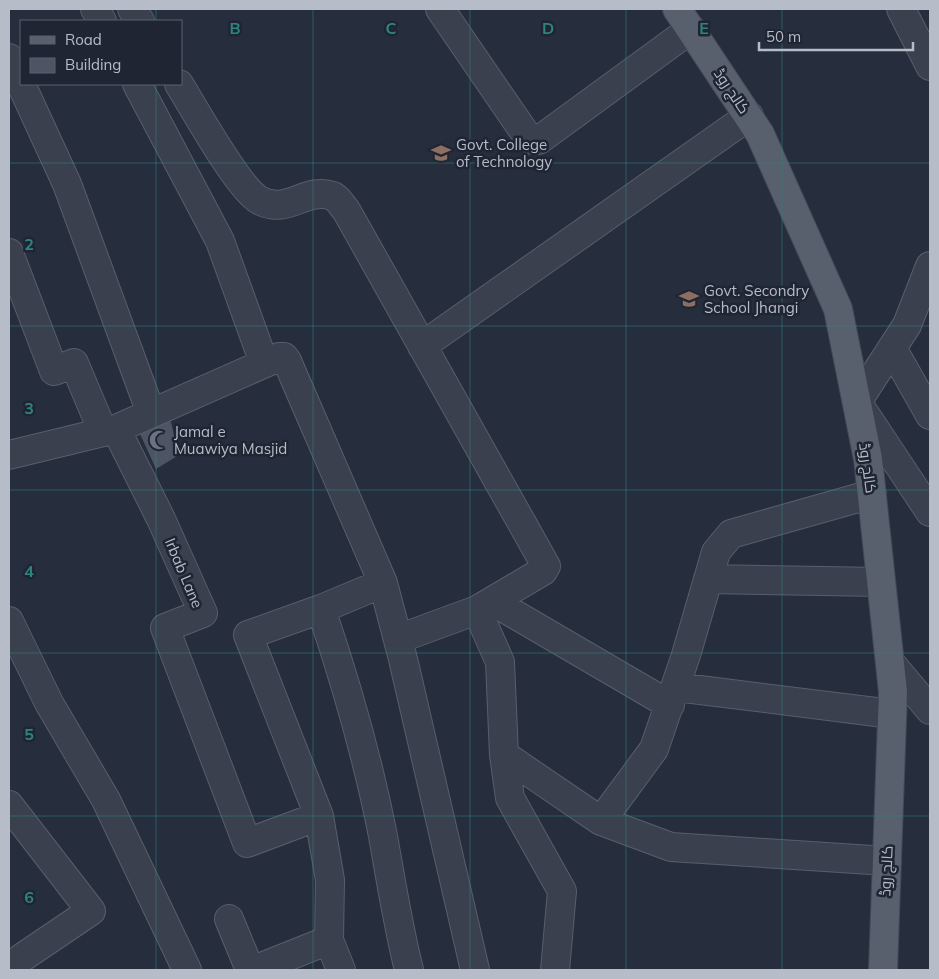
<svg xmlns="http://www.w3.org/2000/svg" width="939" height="979" font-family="Mulish,Cairo,sans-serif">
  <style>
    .building { fill: #4d5565 }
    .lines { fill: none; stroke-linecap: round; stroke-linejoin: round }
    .minor-casing { stroke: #585e6b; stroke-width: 30 }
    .major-casing { stroke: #434956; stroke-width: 30 }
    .minor { stroke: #3a404d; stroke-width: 28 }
    .major { stroke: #585f6d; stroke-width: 28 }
    .grid { fill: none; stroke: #308480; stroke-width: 1; stroke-opacity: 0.55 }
    .labels { text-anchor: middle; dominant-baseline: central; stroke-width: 5; stroke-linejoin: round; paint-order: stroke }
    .street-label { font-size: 15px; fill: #b6bcc8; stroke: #1f2532 }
    .poi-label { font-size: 15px; fill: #b6bcc8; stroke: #1f2532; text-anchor: start }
    .grid-label { font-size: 16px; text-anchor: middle; font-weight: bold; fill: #308480; stroke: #1f2532; stroke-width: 5; stroke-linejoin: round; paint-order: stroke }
  </style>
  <rect width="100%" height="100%" fill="#262e3d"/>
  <path class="building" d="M169,414l10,41 -23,14 -20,-44z"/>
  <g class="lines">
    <defs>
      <path id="minor" d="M95,9l7,12
        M132,9l8,12
        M440,9l87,127 5,4h7l152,-111
        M901,9l29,57
        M9,58l58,126 84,229
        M137,84l83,157 44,122
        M179,84c15,24 59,104 80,116 29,16 47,-14 74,-4 5,2 9,10 13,14l200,356 -3,5 -66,39
        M9,253l45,118 20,-8 29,69
        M930,266l-23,59 -50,77 73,110
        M422,346l327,-230
        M892,348l38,67
        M116,429l163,-72h5l3,4 96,222 20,76 72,311
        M9,455l107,-26 45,90 42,94 -38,15 82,215 72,-27
        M708,579l173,3
        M492,601l178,104
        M321,609c25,74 47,150 62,227 8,45 15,90 26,134
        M9,621l40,82 57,97 81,170
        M398,639l79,-29 23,52 4,93 97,66 53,-72 32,-94 30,-103 15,-18 141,-40
        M890,662l40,48
        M676,687l216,27
        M504,755l6,43 52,93 -7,79
        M9,805l82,106 -71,48
        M601,821l70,26 216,14
        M229,919l21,51
        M254,970l75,-30
        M341,970l-12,-30 1,-60 -11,-64 -71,-181 73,-26 62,-26"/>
      <path id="major" d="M677,9l83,125 78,175 30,150 25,233 -10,278"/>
    </defs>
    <use href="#minor" class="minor-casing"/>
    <use href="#major" class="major-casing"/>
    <use href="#minor" class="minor"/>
    <use href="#major" class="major"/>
  </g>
  <path class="grid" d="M156,9v12M313,9v961M470,9v961M626,9v961M782,9v961M156,84v886M9,163h921M9,326h921M9,490h921M9,653h921M9,816h921"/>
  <defs>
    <symbol id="university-bare" viewBox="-9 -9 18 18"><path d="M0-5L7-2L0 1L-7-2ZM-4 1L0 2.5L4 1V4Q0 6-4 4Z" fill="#8d6e63" stroke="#1f2532" stroke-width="2.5" paint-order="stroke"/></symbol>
    <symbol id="school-bare" viewBox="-9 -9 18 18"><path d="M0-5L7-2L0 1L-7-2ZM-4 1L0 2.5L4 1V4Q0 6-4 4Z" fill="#8d6e63" stroke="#1f2532" stroke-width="2.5" paint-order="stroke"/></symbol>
    <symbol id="mosque-bare" viewBox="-9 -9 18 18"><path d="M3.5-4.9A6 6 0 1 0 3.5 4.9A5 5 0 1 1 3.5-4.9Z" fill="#6b7280" stroke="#1f2532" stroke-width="2.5" paint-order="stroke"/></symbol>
  </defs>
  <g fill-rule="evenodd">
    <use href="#university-bare" x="427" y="139" width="28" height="28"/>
    <use href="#school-bare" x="675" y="285" width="28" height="28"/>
    <use href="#mosque-bare" x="145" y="426" width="28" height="28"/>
  </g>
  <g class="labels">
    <g class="street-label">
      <text transform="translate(732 91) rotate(56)">کالج روڈ</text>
      <text transform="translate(868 468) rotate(82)">کالج روڈ</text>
      <text transform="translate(184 573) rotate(67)">Irbab Lane</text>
      <text transform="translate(886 871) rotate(-87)">کالج روڈ</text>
    </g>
    <g class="poi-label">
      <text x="456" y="144">Govt. College<tspan x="456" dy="17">of Technology</tspan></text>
      <text x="704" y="290">Govt. Secondry<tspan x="704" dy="17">School Jhangi</tspan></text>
      <text x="174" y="431">Jamal e<tspan x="174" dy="17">Muawiya Masjid</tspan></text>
    </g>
  </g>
  <g class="grid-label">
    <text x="235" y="34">B</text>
    <text x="391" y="34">C</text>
    <text x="548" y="34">D</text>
    <text x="704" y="34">E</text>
    <text x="29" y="250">2</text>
    <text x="29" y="414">3</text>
    <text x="29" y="577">4</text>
    <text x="29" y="740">5</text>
    <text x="29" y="903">6</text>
  </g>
  <rect width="939" height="979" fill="none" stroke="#b6bcc8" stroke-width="20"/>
  <rect x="20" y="20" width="162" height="65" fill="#1f2532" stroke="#5b616e"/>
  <rect x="30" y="36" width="25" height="8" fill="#585f6d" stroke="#5b616e"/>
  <text x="65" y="45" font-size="15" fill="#b6bcc8">Road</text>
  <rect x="30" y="58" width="25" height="15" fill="#4d5565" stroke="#5b616e"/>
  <text x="65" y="70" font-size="15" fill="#b6bcc8">Building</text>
  <path d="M759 42v8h154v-8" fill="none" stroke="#b6bcc8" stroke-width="2.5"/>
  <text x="766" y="42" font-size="15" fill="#b6bcc8" stroke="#1f2532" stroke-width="4" paint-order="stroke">50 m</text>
</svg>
